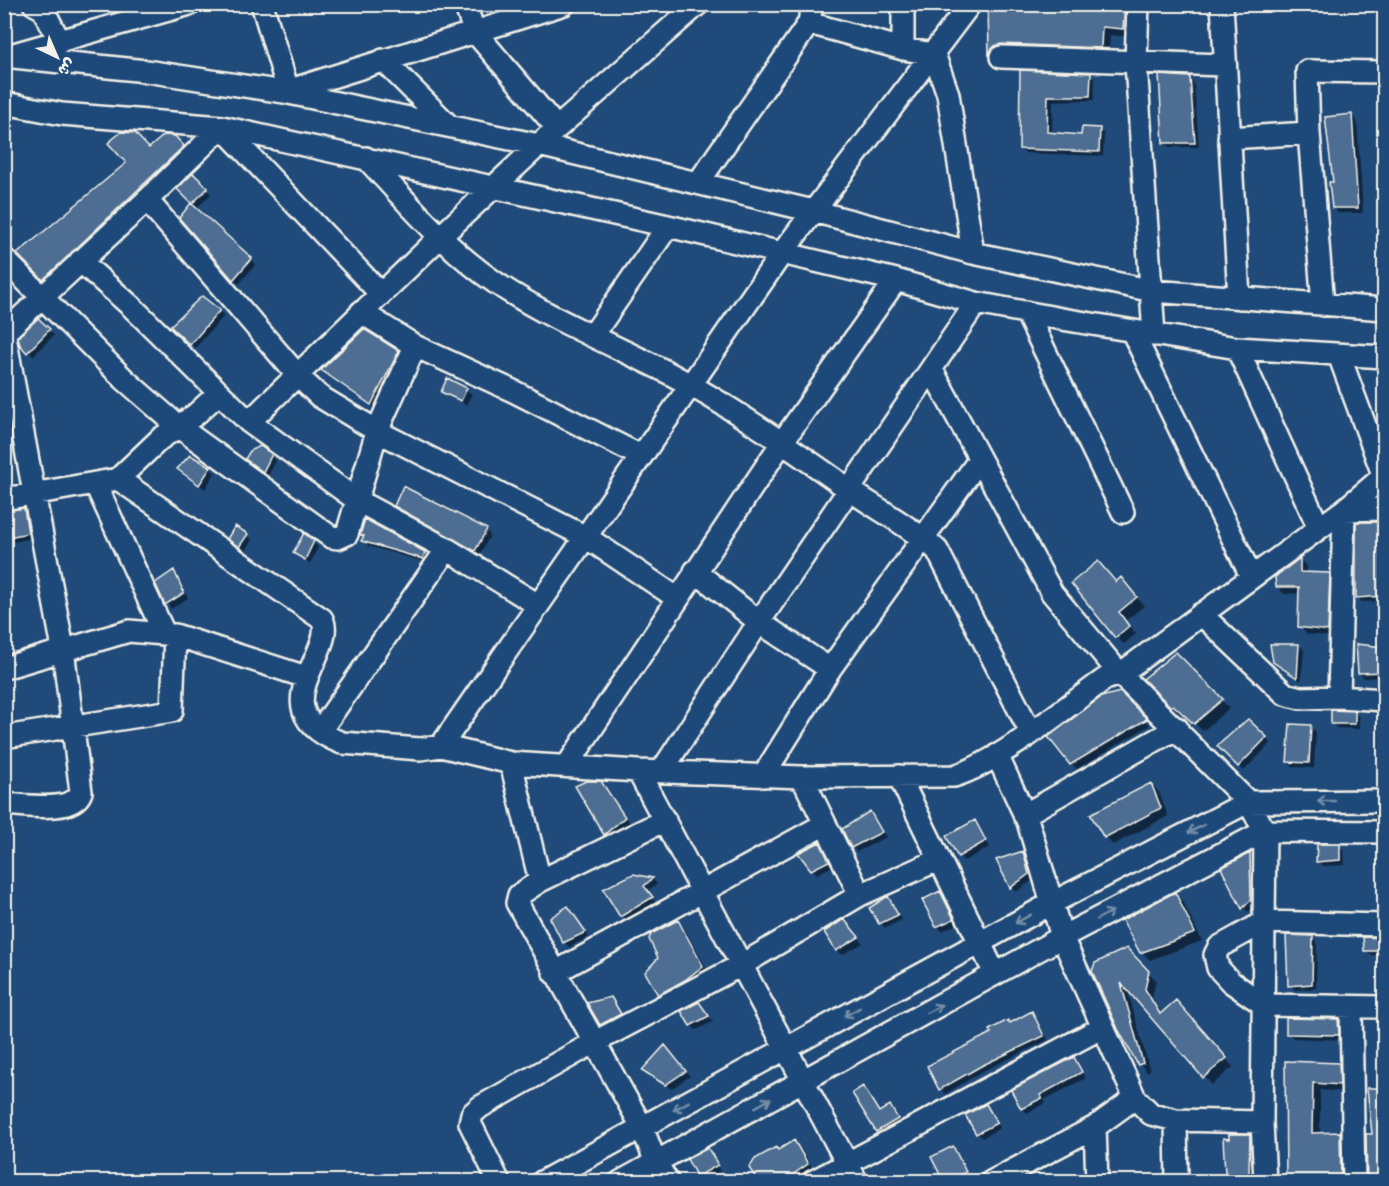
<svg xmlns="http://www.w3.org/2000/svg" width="1389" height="1186" font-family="'Architects Daughter','Playpen Sans Arabic',sans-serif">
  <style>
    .shadow { fill: #0007 }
    .building { fill: #4d6e92; stroke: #f4f1e8; stroke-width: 1.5 }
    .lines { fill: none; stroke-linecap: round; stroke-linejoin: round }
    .street-casing { stroke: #f4f1e8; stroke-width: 26 }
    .street { stroke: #1f4a7a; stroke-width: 21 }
    .oneway { stroke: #748da6 }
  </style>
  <rect width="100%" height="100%" fill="#1f4a7a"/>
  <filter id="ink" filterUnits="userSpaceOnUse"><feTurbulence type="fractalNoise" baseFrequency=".0167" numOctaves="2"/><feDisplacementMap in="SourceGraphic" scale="12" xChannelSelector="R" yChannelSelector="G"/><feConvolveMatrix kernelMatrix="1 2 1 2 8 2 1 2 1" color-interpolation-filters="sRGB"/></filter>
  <g filter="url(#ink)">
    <path class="shadow" d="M990,4h144l-4,33 -20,-2 -1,20 -113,6 -7,-7z
      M1022,72l68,2 5,5 -1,21 -41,1 -1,33 30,3 17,-8 5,5 -1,22 -78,-3 -5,-5z
      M1189,78l5,5 5,64h-30l-5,-5z
      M1352,116l5,5 6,92h-25l-5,-5 1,-24z
      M174,137l15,16 -139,132 -30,-30 129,-105z
      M193,176l18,18 -15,15 60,55 -17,20 -58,-66 12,-15 -14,-14z
      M219,311l5,5 -29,32 -23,-22z
      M38,320l16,15 -21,21 -12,-12z
      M398,352l8,8 -27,51 -55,-41z
      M448,380l24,14 -6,11 -23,-14z
      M271,456l5,5 -8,15 -16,-12z
      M210,468l5,5 -10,16 -21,-16z
      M396,505l90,25 4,5 -10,20z
      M23,510l5,5 5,23 -29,6v-31z
      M1384,522v79l-22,1 -5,-5 1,-73z
      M247,535l5,5 -7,11 -11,-8z
      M362,535l62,18 6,5 -2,5 -60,-17z
      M313,542l5,5 -8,17 -15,-11z
      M1300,560l7,7 -1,7h23l7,7 -1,56 -28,-3 -7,-7 1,-34 -17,1 -7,-8z
      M174,572l14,26 -17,11 -14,-25z
      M1121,579l23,27 -19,15 11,13 -12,10 -8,-7v-54z
      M1299,645l5,5 -3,31 -27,-20z
      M1358,646l26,3v28l-20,1 -5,-6z
      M1176,654l53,54 -26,23 -21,-19 -2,2 -34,-35z
      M1120,694l30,31 -73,44 -5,-5z
      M1354,712l5,5v12l-22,-1 -5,-5z
      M1248,721l23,22 -27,28 -25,-25z
      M1381,726h3v41l-5,-5z
      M1311,727l5,5 -2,36 -20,-1 -5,-5z
      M600,783l32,43 -19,16 -7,-8 -29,-47z
      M1151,784l8,8 9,24 -55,29 -8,-8z
      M870,813l16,24 -29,15 -5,-5z
      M975,822l15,25 -26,14 -5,-5z
      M819,843l14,23 -16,8 -5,-5z
      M1339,846l5,5 1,14 -22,1 -5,-5z
      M1023,853l5,5 5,22 -17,12 -5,-5z
      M1250,855l4,5 2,45 -8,7 -5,-4z
      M634,875l19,4 4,5 -10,7 9,12 -29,18 -22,-31z
      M940,892l18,32 -16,7 -5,-5z
      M1175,894l8,8 19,39 -52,19 -8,-8z
      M888,898l14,22 -17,8 -14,-19z
      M568,908l21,29 -20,10 -5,-5z
      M677,921l8,8 25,46 -43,27 -8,-8v-35z
      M849,926l14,17 -21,12 -5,-5z
      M1312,937l5,5 -1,46 -21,2 -5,-5z
      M1365,939h19v17l-13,-1 -5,-5z
      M1126,950l30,30 -4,18 10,16 22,-5 49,58 -21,18 -85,-97 23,83 -3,1 -7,-8 -47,-93z
      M611,998l14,21 -19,10 -5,-5z
      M699,1003l14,19 -17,8 -5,-5z
      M1032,1013l16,27 -63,30 -40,24 -4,-5 -12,-23z
      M1338,1020l5,6v14l-50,-2 -5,-5z
      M670,1052l20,24 -19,13 -27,-19z
      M1073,1059l13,19 -42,22 2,3 -19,10 -5,-5z
      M1286,1062l53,3 7,8 1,19 -27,-2v44h20l8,8v40h-60z
      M863,1088l17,25 9,-6 13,17 -20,12 -5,-5z
      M1369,1090h15v92h-16l5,-47z
      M986,1105l14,23 -18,10 -5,-5z
      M1249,1136l4,4 -1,38 -22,-1 -3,-4 4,-32z
      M794,1142l8,8 13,23 -14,9h-40l17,-31z
      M952,1148l18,29 -9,5h-16l-12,-24z
      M708,1150l12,21 -17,11 -14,-22z
      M1206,1177l15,1 3,4h-26l8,-1z"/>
    <path class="building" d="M988,4h65v5h56l1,-5h15l-2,25 -21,-2 -1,21 -100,-4 -6,2 -6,8z
      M1020,70l71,3 -1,23h-42l-1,36 34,3 1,-8 18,1 -1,24 -80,-3z
      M1159,75l31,2 5,66h-32z
      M1352,114l6,94h-26l-3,-26h4l-8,-65z
      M121,132l14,1 14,15 15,-13 11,1 9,10 -141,134 -26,-26 109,-91 -18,-20z
      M193,173l15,15 -16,16 -15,-15z
      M191,203l61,55 -19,22 -54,-62z
      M202,296l18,14 -30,35 -20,-19z
      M38,318l12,11 -23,24 -7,-8 -2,-8z
      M364,329l35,22 -28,54 -50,-35z
      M447,378l20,10 -6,13 -20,-9z
      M260,446l12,8 -9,18 -18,-13 5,-8z
      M190,455l21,12 -12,18 -22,-16z
      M403,486l84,43 -12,22 -81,-45z
      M24,508l4,25 -24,5v-27z
      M365,519l60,33 -2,7 -62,-18 3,-5 -4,-1z
      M1356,522h28v74l-28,2z
      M235,526l13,8 -9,13 -12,-8z
      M304,533l10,8 -9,19 -12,-7z
      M1300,558v14l30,1 -2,58 -30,-4 1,-40h-23l-1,-10z
      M1098,561l18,21 5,-5 16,20 -18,15 10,14 -14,12 -44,-55z
      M174,570l10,23 -19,12 -10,-22z
      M1270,644h29l-2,34 -24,-16z
      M1356,644l28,3v25l-26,1z
      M1176,652l47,47 -29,25 -21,-19 -2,2 -28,-28z
      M1120,692l27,27 -77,46 -22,-28 53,-40z
      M1331,710l24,1v13h-24z
      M1248,719l19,18 -29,30 -21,-21z
      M1290,724l21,1 -2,38 -22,-1z
      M586,781h15l24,36 -21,18 -29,-49z
      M1151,783l10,25 -57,30 -14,-24z
      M870,811l12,21 -31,16 -9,-19z
      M975,820l11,21 -28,16 -12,-21z
      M820,842l9,19 -18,9 -13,-17z
      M1317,844h23v16l-24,2z
      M1023,851l6,23 -19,14 -14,-28z
      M1250,853l1,47 -9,9 -21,-41z
      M633,874l20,4 -9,8 9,11 -33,20 -17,-28z
      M940,891l14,28 -18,8 -14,-27z
      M1175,892l20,41 -55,20 -18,-33z
      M888,896l10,19 -19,9 -10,-16z
      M568,906l18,26 -23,11 -13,-25z
      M844,919l15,18 -23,14 -12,-19z
      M678,920l25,46 -18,14 -27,15 -13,-23 13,-14 -9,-19 2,-5z
      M1286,935l27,1 -1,48 -24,2z
      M1363,937l21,1v13h-20z
      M1127,948l22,23 -4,18 15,25 16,-14 51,58 -24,20 -82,-95 22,80 -5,2 -20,-36 -26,-58 3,-8z
      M611,997l10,17 -21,11 -13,-22z
      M699,1002l10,14 -19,10 -9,-15z
      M1032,1011l12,25 -63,30 -42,24 -12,-24 64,-33 -2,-3 19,-10 2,3z
      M1286,1018l52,1 1,16 -53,-1z
      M665,1045l21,26 -21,14 -23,-15z
      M1074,1057l8,15 -42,23 2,3 -21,11 -10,-19z
      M1285,1061l54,2 1,22 -27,-2 -1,50 28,-1 1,50h-55z
      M863,1086l16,26 11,-7 8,14 -22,13 -24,-39z
      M1367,1088h17v94h-17l-1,-48h6z
      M986,1104l11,19 -21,11 -11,-19z
      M1229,1134h21l-1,41 -24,-2 -2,-35 6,1z
      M794,1140l14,24 -26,18h-23l-10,-14 6,-9 21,-12 2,3z
      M953,1146l13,26 -22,10 -13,-25z
      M708,1148l10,17 -21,12 -10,-18z"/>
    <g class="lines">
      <defs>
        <path id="street" d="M34,4l9,5 17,33
          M262,4l26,86
          M465,4l9,27 83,97
          M1138,4l-2,59 18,272
          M1222,4l17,294
          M809,23l94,26 31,5 14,40 25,159
          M903,49v-45
          M17,53l173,-49
          M4,56l142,15 138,21 255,53 274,66 160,42 180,38 231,18
          M1001,57l222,8
          M383,60l66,66
          M284,92l280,-88
          M4,103l58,11 160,13 446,99 228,54 80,23 86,16 175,29 147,9
          M1309,133l-2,-62 77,1
          M1229,138l80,-5 14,172
          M366,158c41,44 80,91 130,125 52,35 113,60 169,88 64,34 123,75 182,117 30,21 63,38 90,62l93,181
          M698,183l111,-160 3,-19
          M4,259l120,120 55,48 152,110 7,1 9,-4 30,-103 38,-85
          M80,261l52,46 117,115 109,79 89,48 91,56
          M380,293l-158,-166 -75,73 152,177 20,19 58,35 209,106 91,61
          M361,312l54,34 98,45 128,65
          M1026,312l97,200
          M4,331l59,318 18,143c-8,22 -56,13 -77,12
          M1132,331l119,245
          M5,332l142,-132
          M593,335l75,-109
          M1237,348l82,180
          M1339,355l45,122
          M932,370l120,223 68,81 128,128 17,29 -3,291 3,60
          M249,422l191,-185 117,-109 141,-124
          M118,479l42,-40 35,-24 24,-22
          M95,483l69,150
          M4,499l114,-20 204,140c17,32 -66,91 20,124l78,6 21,-3 70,17 127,8 164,6 152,-1c46,-14 110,-68 151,-97l15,-5 224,-164 40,-34
          M695,571l64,51 71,47
          M1201,614l84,80 15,4 39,-1 45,3
          M4,668l125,-37 46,4 131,42
          M1339,697l5,-187 40,-1
          M320,731l127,-182
          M4,737l168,-26 3,-76
          M441,746l341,-493 188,-249
          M997,755l31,67 34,115 73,161 16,16 25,6 86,2
          M511,763l29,118
          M567,766l216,-325 113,-161
          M638,771l219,411
          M661,772l98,-150 217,-319
          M763,776l67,-107 149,-209
          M899,776l96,198
          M802,777l58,118
          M1024,815l153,-87
          M665,820l-125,61 -21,14 -2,8 125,224 14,36 12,19
          M1384,925l-120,-3 -45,25 -4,8 3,13 13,14 33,23 120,2
          M554,973l271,-149
          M1351,1008l3,174
          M1176,1120l1,62
          M1095,1127l2,55
          M499,1182l-29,-59 2,-9 8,-7 115,-65 148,-78 117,-69 78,-35
          M542,1182l512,-280 194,-100 136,-1
          M620,1182l442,-245 203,-106 119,1
          M812,1182l291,-155
          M991,1182l104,-55 40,-29"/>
      </defs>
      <use href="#street" class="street-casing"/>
      <use href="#street" class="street"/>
    </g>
    <defs><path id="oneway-shaft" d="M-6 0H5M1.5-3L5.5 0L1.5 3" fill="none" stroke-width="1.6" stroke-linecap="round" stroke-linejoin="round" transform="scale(1.5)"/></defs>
    <g class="oneway">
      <use href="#oneway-shaft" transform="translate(1326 801) rotate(180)"/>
      <use href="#oneway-shaft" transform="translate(1196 829) rotate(153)"/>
      <use href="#oneway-shaft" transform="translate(1105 915) rotate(-28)"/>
      <use href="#oneway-shaft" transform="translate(1023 919) rotate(151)"/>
      <use href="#oneway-shaft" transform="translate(934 1009) rotate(-29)"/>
      <use href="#oneway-shaft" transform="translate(852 1012) rotate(151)"/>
      <use href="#oneway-shaft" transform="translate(763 1103) rotate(-29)"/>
      <use href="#oneway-shaft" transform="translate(681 1106) rotate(151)"/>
    </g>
  </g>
  <rect width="1389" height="1186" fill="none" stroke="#1f4a7a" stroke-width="24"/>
  <rect x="12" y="12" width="1365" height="1162" fill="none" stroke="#f4f1e8" stroke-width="2" filter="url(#ink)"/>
  <g transform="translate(57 57) rotate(136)" stroke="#1f4a7a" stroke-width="4.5" paint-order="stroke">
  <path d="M0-4.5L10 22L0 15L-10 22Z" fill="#f4f1e8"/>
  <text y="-9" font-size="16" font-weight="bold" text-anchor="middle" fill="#f4f1e8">ش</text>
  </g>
</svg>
